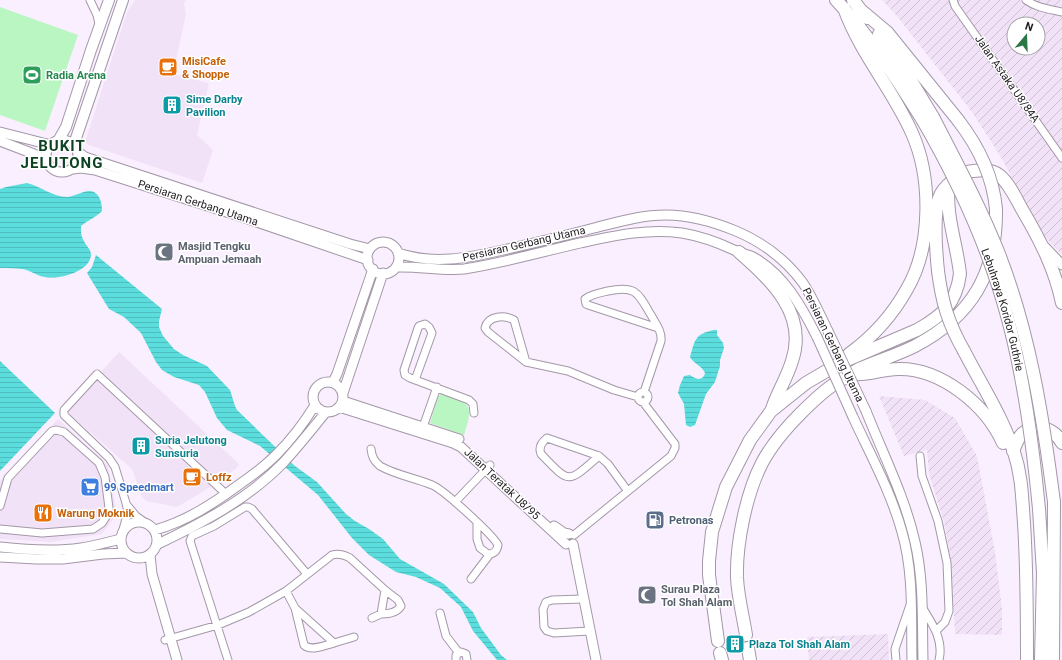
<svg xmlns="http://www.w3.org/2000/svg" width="1062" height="660" font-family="Roboto,sans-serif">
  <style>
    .built { fill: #f2e2f8 }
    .industrial { fill: url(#industrial-furrows); fill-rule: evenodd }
    .park { fill: #b9f6c2 }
    .water { fill: url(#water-rules) }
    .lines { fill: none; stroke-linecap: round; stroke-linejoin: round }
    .street-casing { stroke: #a398a7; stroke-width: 9 }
    .secondary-casing { stroke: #a398a7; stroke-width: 11 }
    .primary-casing { stroke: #a398a7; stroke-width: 12 }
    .highway-casing { stroke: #a398a7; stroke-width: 14 }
    .street { stroke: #fff; stroke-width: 7 }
    .secondary { stroke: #fff; stroke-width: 9 }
    .primary { stroke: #fff; stroke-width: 10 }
    .highway { stroke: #fff; stroke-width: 12 }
    .secondary-bridge-casing { stroke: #a398a7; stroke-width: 11; stroke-linecap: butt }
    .highway-bridge-casing { stroke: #a398a7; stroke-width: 14; stroke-linecap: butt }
    .secondary-bridge { stroke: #fff; stroke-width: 9 }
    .highway-bridge { stroke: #fff; stroke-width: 12 }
    .labels { text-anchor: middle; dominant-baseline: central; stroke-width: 3; stroke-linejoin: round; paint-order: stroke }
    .food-label { font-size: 11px; font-weight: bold; fill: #c56008; stroke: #fff; text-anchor: start }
    .leisure-label { font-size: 11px; font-weight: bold; fill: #27864d; stroke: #fff; text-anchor: start }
    .street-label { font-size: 11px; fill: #201c22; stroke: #fff }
    .culture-label { font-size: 11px; font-weight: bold; fill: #0d838f; stroke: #fff; text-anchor: start }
    .worship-label { font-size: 11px; font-weight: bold; fill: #5b616d; stroke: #fff; text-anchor: start }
    .shop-label { font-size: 11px; font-weight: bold; fill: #366cbe; stroke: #fff; text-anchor: start }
    .service-label { font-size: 11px; font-weight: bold; fill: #4e5e75; stroke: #fff; text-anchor: start }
    .district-label { font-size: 15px; font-weight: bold; letter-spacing: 1px; fill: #0c4221; stroke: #fff }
  </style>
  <defs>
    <pattern id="industrial-furrows" width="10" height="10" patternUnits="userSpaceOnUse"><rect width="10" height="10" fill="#f2e2f8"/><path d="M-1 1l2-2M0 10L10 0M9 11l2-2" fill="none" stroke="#cfc1d4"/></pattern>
    <pattern id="water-rules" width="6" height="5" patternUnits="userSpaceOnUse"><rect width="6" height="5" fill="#5bdddd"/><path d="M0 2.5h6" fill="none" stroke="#4fbdbd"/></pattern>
  </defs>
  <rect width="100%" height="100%" fill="#faefff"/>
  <path class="built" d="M135,0h51l-2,3 2,11 -13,60 36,9 -12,52 16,15 -11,33 -113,-38 -4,-3 42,-130z
    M119,352l120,112 -2,4 -20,15 -40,24 -31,-6 -4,-4 -10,-28 -66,-58z
    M58,419l50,47 9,48 -15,20 -51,8 -51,-3v-58z"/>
  <path class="industrial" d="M882,0h180v254l-3,-2 -17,-18 -40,-75 -30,-47 -76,-97zM1014,24h24v24h-24z
    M879,396l46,4 30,18 22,38 18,96 7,57v26l-47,-1 -4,-74 -7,-38 -15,-48 -2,-24 -23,6z
    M888,634l1,26h-80l-2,-23z"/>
  <path class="park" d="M0,7l78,28 -33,96 -45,-16z
    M441,394c30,9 33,10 23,41l-34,-12 8,-26z"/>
  <path class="water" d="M27,183c13,3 26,14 40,14 8,0 19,-9 27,-5 7,4 8,13 8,19 -7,7 -14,9 -21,15 0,6 0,10 3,15 2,5 7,8 7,14 -1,17 -33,25 -46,22 -8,-1 -15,-7 -23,-8 -7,-1 -15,-1 -22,-1v-79l6,-2z
    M96,255l66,54 -3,12v6l4,9 11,13 9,6 24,11 23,24 5,16 2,4 58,56 22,16 29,32 9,7 14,8 14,10 17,20 44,25 29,28 8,16 20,27 6,5h-10l-24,-29 -12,-24 -21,-19 -24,-11 -20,-5 -27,-17 -17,-17 -34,-43 -58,-49 -33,-16 -10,-12 -12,-26 -6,-7 -25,-8 -12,-7 -6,-8 -15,-29 -17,-16 -15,-8 -22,-36 5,-6z
    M714,330h3v5l6,8 1,5 -4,12v6l-5,16 -9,12 -11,31 -5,2 -4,-2 -2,-21 -6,-11 2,-8 4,-9 6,-1c6,5 13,6 15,-2 -3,-7 -11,-9 -15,-16 5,-16 4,-23 24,-27z
    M0,361l55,52 -55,58z"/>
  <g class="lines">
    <defs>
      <path id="street" d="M90,0l7,15 2,9
        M953,0l2,6 107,152
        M1026,0c11,8 23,9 36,12
        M526,362l-12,-42c-9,-5 -26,-5 -29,8l3,4 38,30 42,9 46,19 24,7
        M415,380l17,-47 -3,-6 -4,-3 -6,2 -1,2 -14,42 1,5 5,3 59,22 4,4 1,9
        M638 397a5 5 0 1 1 10 0a5 5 0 1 1-10 0Z
        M644,392l17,-51c1,-10 -5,-17 -10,-26 -13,-22 -15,-30 -43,-24 -9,2 -16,3 -23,8l1,5 2,1 70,23
        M423,427l14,-40
        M371,449c1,8 3,12 9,17 16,9 35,12 52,19 11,4 61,50 66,60 -1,6 -4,9 -10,9l-8,-6 -3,-9v-16
        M599,456c-32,28 -29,28 -58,-2 -3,-7 1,-12 6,-16l52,18 9,8 19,26
        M920,456l2,20 16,45 9,42 2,48 -4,11 -9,9
        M455,502l35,-37
        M127,505l9,11 10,7
        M0,506l8,-28 44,-47 4,-1 8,2 35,31 6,14 4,31v4l-7,11 -9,6 -51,4 -42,-4
        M122,533l6,-21 -2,-9 -11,-36 -6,-9 -45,-43v-5l33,-36 129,120
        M574,535l97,-79 4,-8v-4l-32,-42
        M471,579l19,-25
        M286,591l9,17 39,35c-9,2 -23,9 -30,2l-9,-37
        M583,599l-31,1 -6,2 -3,7 1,18 3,4 7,2 36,-2
        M922,607c10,16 22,33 17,53
        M440,613l6,23 13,17
        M372,618l9,-4
        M165,640l53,-15 31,-13 37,-21 46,-36c7,-2 12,0 18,3l35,32 13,10 3,6c-4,7 -12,8 -20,8l4,-24
        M334,643l20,-6
        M228,660l-38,-119 2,-5 22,-10 31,-19h3l4,2 55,65
        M456,660v-5l5,-3 5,2 1,6
        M896,660l-1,-11 15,-44"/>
      <path id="secondary" d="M0,132l51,13
        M46 156a16 16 0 1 1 32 0a16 16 0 1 1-32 0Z
        M0,141l34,13 13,6
        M78,152l7,5 265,87 20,5
        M73,169l8,-1 14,2 147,47 126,43
        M367 258a16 16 0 1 1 32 0a16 16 0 1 1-32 0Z
        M1045,247l17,18
        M398,253c35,12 70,5 105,-3 31,-7 61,-14 91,-22 24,-6 47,-13 72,-13 25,0 48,7 70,16 26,11 50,29 67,52 10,15 17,32 25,48
        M396,267c23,-1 45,4 68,2 39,-6 77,-17 116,-26 33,-7 67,-15 102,-10 18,3 35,9 52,17 5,3 11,4 17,6 32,16 51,51 66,81
        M313 397a15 15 0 1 1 30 0a15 15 0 1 1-30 0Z
        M333,382l4,-8 36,-105
        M343,393l40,-120
        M343,401l116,38
        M339,407l114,36 8,4 105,97
        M866,411c17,43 39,86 49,131 9,38 7,79 8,118
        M853,417c17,37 38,75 49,115 12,41 9,86 10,128
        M121 540a18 18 0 1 1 36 0a18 18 0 1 1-36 0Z
        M554,526l10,7 5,1
        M155,530c32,-9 59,-27 85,-46 13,-9 25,-18 36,-29 15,-15 28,-32 39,-50
        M158,544c44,-21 90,-45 125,-81 15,-16 29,-34 43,-51
        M573,544l23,116
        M0,547c27,3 54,5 81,1 14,-2 27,-6 40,-9
        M150,555l2,19 25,86
        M0,557l36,2h27l40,-5 23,-1"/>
      <path id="primary" d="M58,141l8,-14 25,-77 18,-50
        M74,144l49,-144"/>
      <path id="highway" d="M836,0c34,36 60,78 86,119
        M853,0l14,18
        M844,8c16,45 49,82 68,125 20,45 20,113 -5,156 -15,27 -33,47 -58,65
        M862,11l25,21 71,88
        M879,34l27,38 27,45
        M739,252c32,28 69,62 53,109 -5,17 -15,32 -20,48
        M938,271c-2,-20 -5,-54 1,-73 3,-11 23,-27 34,-27 9,-1 19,-2 26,4 11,9 17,24 24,36 17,29 32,58 39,92
        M964,351c17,33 38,65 50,101 8,24 8,46 10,71 3,46 3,91 3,137
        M852,374c17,2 29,-5 46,-5 43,-1 88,36 105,74
        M1013,451c3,-6 4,-12 9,-17 13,-12 32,-6 40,9
        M1039,509l4,64 -2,87
        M746,635c-3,-19 -8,-38 -9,-57 -1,-34 9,-84 25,-115 10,-19 24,-35 39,-50 10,-10 20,-20 32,-28 8,-5 17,-11 26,-16 18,-8 38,-14 56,-23 57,-30 82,-73 81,-137
        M718,641l-9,-66v-14l3,-29 14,-45 24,-47 21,-29 35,-28 34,-20 77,-33c25,-14 39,-26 43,-56 -3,-30 -15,-59 -11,-89
        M748,648l2,12
        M720,653l2,7
        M1053,660l1,-158"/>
    </defs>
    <use href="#street" class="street-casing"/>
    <use href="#secondary" class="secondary-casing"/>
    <use href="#primary" class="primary-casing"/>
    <use href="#highway" class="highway-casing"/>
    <use href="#street" class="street"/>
    <use href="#secondary" class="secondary"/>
    <use href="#primary" class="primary"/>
    <use href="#highway" class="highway"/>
    <defs>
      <path id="secondary-bridge" d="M828,331l38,80
        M817,337l36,80"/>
      <g id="highway-bridge">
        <path d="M933,117c23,45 47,89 66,137 31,80 44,163 55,248"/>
        <path id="s1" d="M922,119c36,62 69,135 87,204 16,61 24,123 30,186"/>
        <path d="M958,120c20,26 35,55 38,89"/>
        <path d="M938,271c4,31 10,52 26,80"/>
      </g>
    </defs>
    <use href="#secondary-bridge" class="secondary-bridge-casing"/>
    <use href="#highway-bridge" class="highway-bridge-casing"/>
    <use href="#secondary-bridge" class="secondary-bridge"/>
    <use href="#highway-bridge" class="highway-bridge"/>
  </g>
  <defs>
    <symbol id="cafe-square" viewBox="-11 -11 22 22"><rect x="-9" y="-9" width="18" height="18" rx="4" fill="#e8710a" stroke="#fff"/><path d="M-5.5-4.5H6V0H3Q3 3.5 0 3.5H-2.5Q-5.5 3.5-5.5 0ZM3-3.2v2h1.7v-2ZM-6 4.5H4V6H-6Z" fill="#fff"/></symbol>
    <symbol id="stadium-square" viewBox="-11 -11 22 22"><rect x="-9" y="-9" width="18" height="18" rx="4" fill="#2e9e5b" stroke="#fff"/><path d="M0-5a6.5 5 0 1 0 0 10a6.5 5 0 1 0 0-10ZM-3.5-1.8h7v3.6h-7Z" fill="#fff"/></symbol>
    <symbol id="building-square" viewBox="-11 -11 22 22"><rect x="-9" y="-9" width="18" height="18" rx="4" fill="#0f9aa8" stroke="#fff"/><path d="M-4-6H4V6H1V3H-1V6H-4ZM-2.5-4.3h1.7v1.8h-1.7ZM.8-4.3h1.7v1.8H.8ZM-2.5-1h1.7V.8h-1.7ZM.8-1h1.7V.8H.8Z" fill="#fff"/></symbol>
    <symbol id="mosque-square" viewBox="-11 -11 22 22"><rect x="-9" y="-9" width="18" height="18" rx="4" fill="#6b7280" stroke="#fff"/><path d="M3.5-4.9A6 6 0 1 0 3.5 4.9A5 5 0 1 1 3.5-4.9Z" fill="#fff"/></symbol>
    <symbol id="supermarket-square" viewBox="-11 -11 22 22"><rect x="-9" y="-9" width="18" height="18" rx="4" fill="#3f7fe0" stroke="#fff"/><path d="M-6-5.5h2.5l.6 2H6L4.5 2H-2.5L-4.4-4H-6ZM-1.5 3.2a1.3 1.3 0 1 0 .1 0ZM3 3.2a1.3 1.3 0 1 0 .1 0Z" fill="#fff"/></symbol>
    <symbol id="restaurant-square" viewBox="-11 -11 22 22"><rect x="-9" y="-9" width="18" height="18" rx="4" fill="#e8710a" stroke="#fff"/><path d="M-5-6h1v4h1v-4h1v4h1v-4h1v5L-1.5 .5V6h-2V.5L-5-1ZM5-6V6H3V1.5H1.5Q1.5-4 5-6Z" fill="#fff"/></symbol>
    <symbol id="fuel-square" viewBox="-11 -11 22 22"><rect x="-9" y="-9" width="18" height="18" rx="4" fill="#5c6f8a" stroke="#fff"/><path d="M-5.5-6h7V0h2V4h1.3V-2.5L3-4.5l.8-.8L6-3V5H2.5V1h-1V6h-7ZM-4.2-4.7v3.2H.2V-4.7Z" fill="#fff"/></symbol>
  </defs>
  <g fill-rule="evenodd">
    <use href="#cafe-square" x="157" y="56" width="22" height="22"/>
    <use href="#stadium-square" x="21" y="64" width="22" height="22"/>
    <use href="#building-square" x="161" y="94" width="22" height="22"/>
    <use href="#mosque-square" x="153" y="241" width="22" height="22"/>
    <use href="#building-square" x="130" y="435" width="22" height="22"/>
    <use href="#cafe-square" x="181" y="466" width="22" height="22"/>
    <use href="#supermarket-square" x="79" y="476" width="22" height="22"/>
    <use href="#restaurant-square" x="32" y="502" width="22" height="22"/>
    <use href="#fuel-square" x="644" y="509" width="22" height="22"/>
    <use href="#mosque-square" x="636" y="584" width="22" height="22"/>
    <use href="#building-square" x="724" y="633" width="22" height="22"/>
  </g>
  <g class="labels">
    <g class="food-label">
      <text x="182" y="61">MisiCafe<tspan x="182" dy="13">&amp; Shoppe</tspan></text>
      <text x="206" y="477">Loffz</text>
      <text x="57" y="513">Warung Moknik</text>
    </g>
    <g class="leisure-label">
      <text x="46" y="75">Radia Arena</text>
    </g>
    <g class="street-label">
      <text transform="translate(1007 79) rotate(55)">Jalan Astaka U8/84A</text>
      <text transform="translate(198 203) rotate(18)">Persiaran Gerbang Utama</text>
      <text transform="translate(524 244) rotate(-13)">Persiaran Gerbang Utama</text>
      <text stroke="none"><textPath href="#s1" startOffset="208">Lebuhraya Koridor Guthrie</textPath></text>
      <text transform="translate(833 345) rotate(64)">Persiaran Gerbang Utama</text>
      <text transform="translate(502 484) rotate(43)">Jalan Teratak U8/95</text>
    </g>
    <g class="culture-label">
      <text x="186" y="99">Sime Darby<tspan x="186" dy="13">Pavilion</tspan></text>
      <text x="155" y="440">Suria Jelutong<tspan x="155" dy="13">Sunsuria</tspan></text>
      <text x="749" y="644">Plaza Tol Shah Alam</text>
    </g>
    <g class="worship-label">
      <text x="178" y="246">Masjid Tengku<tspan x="178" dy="13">Ampuan Jemaah</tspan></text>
      <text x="661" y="589">Surau Plaza<tspan x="661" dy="13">Tol Shah Alam</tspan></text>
    </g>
    <g class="shop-label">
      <text x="104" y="487">99 Speedmart</text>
    </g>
    <g class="service-label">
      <text x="669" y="520">Petronas</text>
    </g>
    <g class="district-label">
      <text x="62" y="146">BUKIT<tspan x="62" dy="17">JELUTONG</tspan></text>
    </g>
  </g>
  <g transform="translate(1026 36) rotate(19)"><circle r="19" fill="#ffffff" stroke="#a6a4a7"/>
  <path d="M0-3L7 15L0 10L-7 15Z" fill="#2a7644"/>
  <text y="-6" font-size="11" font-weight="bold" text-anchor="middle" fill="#201c22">N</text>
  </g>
</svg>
